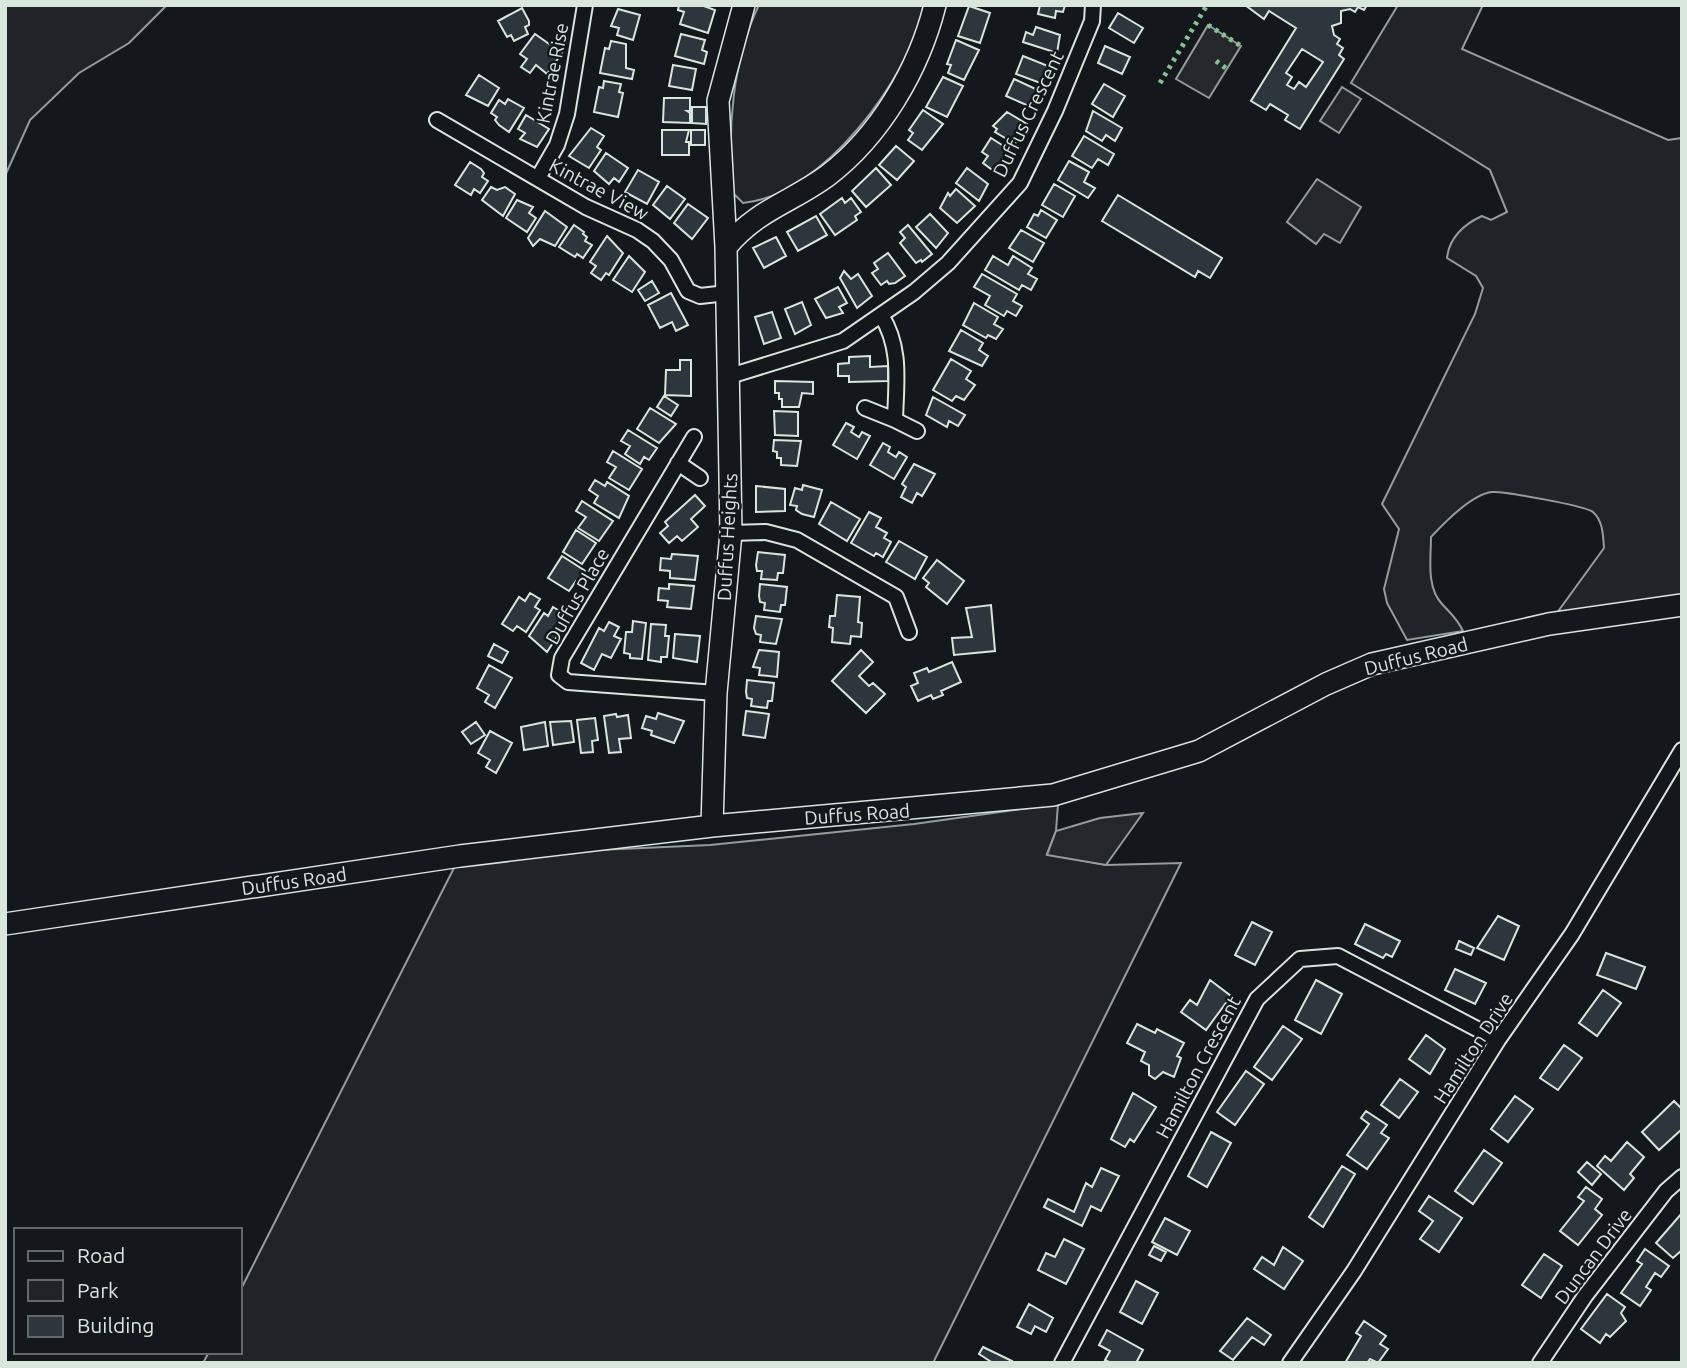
<svg xmlns="http://www.w3.org/2000/svg" width="1687" height="1368" font-family="Ubuntu,sans-serif">
  <style>
    .green { fill: #202428; stroke: #939e99; stroke-width: 2 }
    .parking { fill: #24282b; stroke: #939e99; stroke-width: 2 }
    .building { fill: #2c363c; stroke: #d8e6dc; stroke-width: 2; fill-rule: evenodd }
    .lines { fill: none; stroke-linecap: round; stroke-linejoin: round }
    .street-casing { stroke: #d8e6dc; stroke-width: 18 }
    .secondary-casing { stroke: #d8e6dc; stroke-width: 24 }
    .street { stroke: #14181c; stroke-width: 14 }
    .secondary { stroke: #14181c; stroke-width: 21 }
    .hedge { stroke: #8ac095; stroke-width: 5; stroke-dasharray: 3.5 5; stroke-linecap: butt }
    .labels { text-anchor: middle; dominant-baseline: central; stroke-width: 5; stroke-linejoin: round; paint-order: stroke }
    .street-label { font-size: 19px; fill: #d8e6dc; stroke: #14181c }
  </style>
  <rect width="100%" height="100%" fill="#14181c"/>
  <path class="green" d="M5,5h162l-38,38 -50,30 -49,47 -25,56z
    M759,5h167c-18,73 -102,190 -183,198l-10,-10c-6,-60 -1,-133 26,-188z
    M1398,5h85l-21,44 206,91 14,-2v467l-133,19 55,-76c-1,-13 -1,-27 -11,-36 -7,-6 -90,-21 -101,-20 -20,2 -48,31 -61,45 0,21 -5,50 11,67 9,10 15,14 21,27l-56,9 -20,-37 -3,-14 15,-60 -17,-25 93,-190 8,-26 -7,-12 -29,-18c2,-20 17,-34 35,-42l9,4 16,-8 -17,-42 -139,-87z
    M1058,804l-2,27 -9,23 59,11 75,-2 -248,500h-730l6,-11h31v-61l220,-435 250,-11 204,-21z"/>
  <path class="parking" d="M1208,25l33,21 -32,52 -33,-19z
    M1342,87l19,12 -22,34 -19,-12z
    M1317,179l44,28 -21,36 -16,-9 -8,10 -29,-22z
    M1143,813l-37,52 -59,-10 9,-24 44,-13z"/>
  <path class="building" d="M679,5h22l14,5 -7,23 -28,-9 4,-12 -6,-2z
    M1040,5h25l-2,7 -7,-1 -1,7 -17,-4z
    M1245,5h122l-3,5 -6,-3 -3,5 -5,-3 -9,2v12l-9,3 2,9 6,4 -3,5 6,4 -4,7 5,4 -44,70 -15,-9 3,-5 -18,-11 -4,6 -15,-9 45,-73 -27,-17 -5,8zM1302,49l21,13 -17,25 -7,-5 -5,7 -7,-4 5,-8 -6,-4z
    M969,6l21,7 -10,30 -22,-7z
    M522,8l7,13v4l-4,2 3,7 -14,7 -3,-6 -4,2 -9,-16z
    M618,9l22,6 -7,25 -16,-5 2,-7 -8,-2z
    M1118,13l25,15 -9,15 -25,-15z
    M1036,27l24,8 -3,18 -34,-11 3,-10 7,3z
    M535,34l27,19 -15,21 -11,-9 -6,8 -9,-6 6,-8 -7,-5z
    M681,34l24,6 -3,10 5,2 -3,12 -29,-8z
    M956,40l23,10 -15,30 -16,-7 3,-8 -4,-1z
    M611,41l15,3v24l8,2 -2,9 -32,-6 5,-25 4,1z
    M1105,46l25,11 -8,17 -24,-11z
    M1023,56l25,10 -5,18 -27,-10z
    M673,65l23,4 -4,21 -23,-4z
    M479,75l20,13 -11,18 -22,-11z
    M943,77l20,9 -16,31 -21,-10z
    M1014,79l28,13 -6,12 -3,-1 -2,4 -25,-11z
    M604,81l17,3 -2,8 4,1 -5,24 -24,-5 5,-25 4,1z
    M1104,84l21,12 -12,21 -21,-13z
    M664,98h26v13h-3l3,2v10l-27,-1z
    M508,99l16,9 -15,24 -10,-7 -4,-5 2,-3 -6,-4 8,-13 6,4z
    M692,107h14v17l-14,-1z
    M923,110l20,14 -21,26 -14,-10 5,-7 -4,-3z
    M1093,111l29,17 -7,13 -9,-6 -4,6 -16,-10z
    M1007,112l20,12 -12,20 -20,-12 2,-3 -4,-3z
    M526,115l23,14 -12,18 -17,-8 5,-6 -7,-4z
    M591,128l13,8 -7,11 4,3 -12,18 -20,-12z
    M662,130h27l-3,12h3v13h-27z
    M691,130h14v15h-14z
    M1084,136l30,18 -6,11 -10,-6 -6,9 -20,-12z
    M991,138l25,16 -7,10 -5,3 -4,-3 -5,8 -12,-9 5,-7 -6,-4z
    M896,146l18,15 -17,19 -18,-15z
    M606,153l22,15 -9,14 -5,-4 -5,6 -15,-13z
    M1069,161l20,11 -5,10 11,6 -7,10 -30,-18z
    M470,162l11,7 3,4 -2,4 6,4 -8,12 -6,-4 -3,6 -16,-10z
    M876,168l15,17 -25,22 -14,-16z
    M967,168l21,16 -9,17 -23,-18z
    M638,170l21,12 -12,22 -22,-12z
    M1054,184l21,12 -12,21 -21,-12z
    M667,186l18,13 -15,20 -17,-14z
    M491,187l6,3 8,-3 10,7 -12,22 -21,-16z
    M956,189l19,17 -18,17 -17,-15 8,-15 2,3z
    M1118,195l104,63 -12,20 -12,-7 -3,6 -93,-56z
    M842,198l3,5 6,-5 10,14 -6,4 2,4 -22,15 -15,-21z
    M517,200l16,7 -4,6 7,5 -9,14 -21,-14z
    M688,204l20,14 -16,21 -18,-16z
    M1041,210l16,10 -11,18 -19,-11 7,-13 4,2z
    M545,211l22,16 -12,19 -15,-7 -7,7 -5,-8z
    M930,214l18,19 -12,15 -20,-21z
    M816,216l11,19 -29,16 -11,-19z
    M574,225l10,7 -1,2 4,3 -2,4 7,4 -9,13 -6,-4 -2,3 -16,-10z
    M908,225l24,29 -10,8 -1,-2 -5,3 -16,-20 5,-5 -5,-6z
    M1021,230l23,13 -11,19 -24,-14z
    M607,236l16,17 -14,22 -3,-2 -5,7 -10,-7 5,-7 -6,-4z
    M776,237l10,19 -22,12 -11,-20z
    M888,253l17,23 -10,7 -6,1 -2,-3 -6,4 -9,-12 6,-4 -4,-6z
    M629,256l16,16 -13,20 -19,-12z
    M993,256l15,9 5,-9 19,12 -4,6 9,5 -6,11 -9,-5 -3,5 -34,-20z
    M844,271l7,8 7,-5 14,22 -15,12 -17,-30z
    M982,274l35,20 -4,7 9,5 -6,10 -9,-5 -3,5 -19,-11 5,-9 -16,-9z
    M652,281l7,12 -14,8 -7,-11z
    M838,287l9,16 -8,4 4,6 -17,5 -11,-19z
    M671,293l17,32 -12,6 -4,-9 -12,6 -12,-23z
    M802,302l9,23 -16,9 -10,-25z
    M974,303l24,14 -4,7 9,5 -7,10 -8,-4 -2,3 -23,-13z
    M772,312l9,26 -17,6 -9,-27z
    M961,330l22,13 -4,7 9,6 -6,10 -33,-15z
    M870,356v11l18,-1v15l-39,1v-6h-11v-12l11,-1v-6z
    M951,359l20,12 -5,8 9,6 -11,15 -8,-4 -4,5 -19,-11z
    M680,360h11v36l-26,-1 1,-25h14z
    M775,381l38,1v12l-11,-1 -3,14h-17v-8h-3v-6h-4z
    M664,396l14,9 -7,11 -14,-9z
    M933,397l32,18 -7,11 -9,-5 -2,6 -21,-12z
    M650,408l26,16 -17,19 -22,-14z
    M774,411l24,1v24l-23,-1z
    M846,423l8,4 -3,5 8,5 3,-5 8,4 -13,23 -24,-14z
    M628,430l29,18 -8,12 -5,-3 -4,7 -15,-10 5,-8 -9,-5z
    M774,440l27,1 -4,25 -16,-1v-7h-4v-6l-4,-1z
    M883,443l7,4 -2,5 8,5 3,-5 8,5 -13,22 -24,-14z
    M613,451l29,18 -13,21 -20,-12 7,-11 -9,-5z
    M914,464l21,10 -13,22 -5,-3 -5,10 -11,-6 5,-10 -4,-3z
    M595,480l10,6 2,-4 22,14 -10,22 -25,-15 4,-7 -9,-6z
    M803,485l19,5 -8,27 -12,-3 -6,-4 1,-4 -7,-1 5,-17 7,2z
    M756,486l29,3v22l-29,1z
    M695,495l10,11 -14,13 7,8 -16,14 -5,-5 -8,7 -9,-10 8,-7 -3,-4z
    M582,501l31,20 -14,20 -21,-13 8,-11 -10,-6z
    M831,502l29,17 -13,22 -28,-17z
    M869,512l12,6 -5,9 11,6 -3,5 7,4 -8,15 -7,-4 -2,3 -23,-13z
    M576,530l20,13 -14,21 -19,-12z
    M899,541l28,16 -12,22 -29,-17z
    M758,552l27,3 -2,18h-5l-1,7 -16,-1 1,-8h-5l-1,-6z
    M672,554l26,2 -3,24 -25,-2v-7l-10,-1 1,-12 10,1z
    M562,556l25,16 -7,11 -4,-2 -7,10 -21,-13z
    M937,560l27,21 -17,23 -21,-17 3,-4 -6,-5z
    M669,584l25,2 -3,23 -24,-2 1,-6 -10,-1 1,-12 10,1z
    M760,584l27,3 -2,18h-4l-1,7 -16,-2 1,-7 -5,-1 -1,-6z
    M530,593l10,6 -5,8 5,3 -14,22 -9,-6 -4,5 -11,-7 17,-27 6,4z
    M837,595l23,2 -2,25 4,1 -1,14 -10,-1 -1,8 -18,-2 1,-14 -4,-1 1,-11h5z
    M991,605l4,46 -41,4 -2,-17 20,-1 -6,-29z
    M553,607l10,6 -5,9 6,4 -17,26 -18,-16 15,-23 4,3z
    M756,616l26,3 -6,25 -16,-2 1,-7 -5,-1 -2,-6z
    M633,621l13,2 -4,36 -12,-1v-4l-6,-1 2,-21h6z
    M609,622l10,5 -5,9 7,3 -10,19 -9,-4 -8,16 -13,-7 18,-35 5,3z
    M651,624l15,1 -1,11h4l-2,21h-6v5l-13,-2z
    M675,634l25,2 -3,26 -24,-4z
    M494,644l14,8 -6,11 -14,-7z
    M759,650l20,2 -2,25 -18,-2 1,-7 -7,-1z
    M861,650l12,12 -14,14 10,10 4,-3 12,11 -19,19 -34,-32z
    M952,662l9,20 -20,9 2,4 -10,4 -2,-4 -13,6 -7,-15 7,-3 -4,-10 13,-5 2,4z
    M489,665l23,13 -17,30 -10,-6 4,-7 -12,-7z
    M747,680l27,3 -2,18h-4l-1,7 -16,-2 1,-7 -5,-1 -1,-6z
    M746,711l23,3 -4,24 -22,-3z
    M658,713l26,8 -10,22 -23,-8 1,-4 -10,-3 4,-12 10,3z
    M616,714l1,3 11,-2 3,23 -12,1 2,13 -12,1 -5,-37z
    M595,718l3,22 -6,1 1,11 -12,1 -4,-33z
    M571,721l3,21 -21,3 -3,-23z
    M476,722l9,13 -14,9 -9,-12z
    M545,722l3,24 -24,4 -3,-23z
    M490,731l22,12 -16,30 -10,-6 4,-7 -12,-7z
    M1498,916l21,10 -15,34 -27,-12z
    M1252,922l20,10 -17,33 -20,-10z
    M1365,924l35,17 -8,16 -6,-3 -3,4 -28,-14z
    M1459,941l15,7 -3,7 -15,-6z
    M1606,953l39,14 -9,22 -39,-14z
    M1455,969l31,14 -11,21 -30,-14z
    M1210,980l21,16 -25,34 -25,-18 9,-12 7,5z
    M1316,980l26,14 -21,40 -26,-14z
    M1603,990l18,13 -24,33 -18,-13z
    M1137,1024l18,9 2,-4 27,14 -7,13 4,2 -7,19 -11,-5 -8,7 -6,-4v-10l-8,-4 4,-9 -18,-9z
    M1283,1026l19,13 -30,41 -18,-13z
    M1426,1035l19,14 -15,25 -21,-15z
    M1564,1045l18,13 -24,32 -18,-12z
    M1246,1071l18,13 -29,41 -18,-13z
    M1400,1079l18,13 -19,26 -18,-13z
    M1133,1093l23,14 -22,35 -4,-3 -5,8 -14,-8z
    M1515,1096l18,13 -25,33 -17,-13z
    M1674,1101l8,8v20l-23,21 -17,-18z
    M1366,1111l21,14 -6,8 8,5 -22,31 -20,-14 22,-31 -8,-6z
    M1211,1132l20,11 -24,44 -19,-11z
    M1627,1142l17,15 -14,17 4,4 -10,12 -27,-24 8,-10 6,5z
    M1484,1150l18,13 -29,41 -18,-13z
    M1587,1162l14,12 -9,11 -14,-13z
    M1342,1166l13,8 -32,53 -14,-10z
    M1101,1168l18,8 -18,35 -10,-5 -9,20 -38,-19 4,-8 26,13 12,-29 6,4z
    M1586,1187l16,12 -7,10 7,6 -24,30 -18,-14 24,-30 -6,-4z
    M1429,1196l33,22 -23,34 -19,-13 13,-18 -14,-10z
    M1682,1213v37l-9,8 -17,-15z
    M1165,1218l25,13 -13,24 -25,-13z
    M1064,1239l20,10 -18,35 -28,-14 8,-17 9,4z
    M1154,1246l12,6 -5,9 -12,-6z
    M1283,1247l20,14 -19,28 -30,-20 8,-12 12,8z
    M1645,1249l24,17 -8,11 -6,-4 -9,14 5,3 -11,16 -19,-13 21,-29 -5,-3z
    M1544,1254l18,12 -21,32 -19,-13z
    M1136,1281l22,12 -16,31 -22,-12z
    M1607,1294l18,13 -4,6 5,8 -16,16 -4,-3 -6,9 -19,-14z
    M1029,1304l24,14 -7,14 -11,-6 -4,8 -14,-7z
    M1247,1318l24,17 -7,10 -12,-8 -19,23 -13,-9z
    M1364,1321l22,15 -6,8 8,5 -10,14 -8,-4 -3,4h-22l16,-27 -5,-3z
    M1107,1330l36,20 -7,13h-25l-6,-3 5,-9 -11,-6z
    M983,1347l29,14 -1,2h-18l-14,-9z"/>
  <g class="lines">
    <defs>
      <path id="street" d="M437,120l149,87 51,23 16,11 18,19 17,31 12,5 27,-3
        M538,178l19,-33 10,-31 18,-109
        M730,376l113,-35 71,-49 34,-29 72,-80 35,-72 37,-90 1,-16
        M865,408l30,12c1,-37 7,-72 -14,-105
        M895,420l22,11
        M694,437l-132,221 -3,17 9,7 148,11
        M678,463l22,15
        M731,533l35,-1 31,8 99,57 13,35
        M1062,1363l195,-364 43,-40 38,-3 160,84
        M1290,1363l64,-92 144,-231 74,-106 110,-184
        M1540,1363l45,-67 81,-105 16,-14"/>
      <path id="secondary" d="M726,247c32,-38 64,-44 101,-71 53,-40 92,-107 108,-171
        M712,826l4,-133 15,-160 -5,-286 -8,-146 26,-96
        M5,924l455,-68 252,-30 341,-31 146,-44 127,-67 46,-20 177,-40 133,-19"/>
    </defs>
    <use href="#street" class="street-casing"/>
    <use href="#secondary" class="secondary-casing"/>
    <use href="#street" class="street"/>
    <use href="#secondary" class="secondary"/>
    <path class="hedge" d="M1208,25l33,21
      M1216,61l11,8
      M1160,83l47,-78"/>
  </g>
  <g class="labels">
    <g class="street-label">
      <text transform="translate(552 73) rotate(-79)">Kintrae Rise</text>
      <text transform="translate(1028 114) rotate(-64)">Duffus Crescent</text>
      <text transform="translate(599 189) rotate(28)">Kintrae View</text>
      <text transform="translate(727 537) rotate(-87)">Duffus Heights</text>
      <text transform="translate(577 596) rotate(-60)">Duffus Place</text>
      <text transform="translate(1416 656) rotate(-14)">Duffus Road</text>
      <text transform="translate(857 814) rotate(-4)">Duffus Road</text>
      <text transform="translate(294 881) rotate(-8)">Duffus Road</text>
      <text transform="translate(1473 1048) rotate(-57)">Hamilton Drive</text>
      <text transform="translate(1198 1067) rotate(-62)">Hamilton Crescent</text>
      <text transform="translate(1593 1256) rotate(-53)">Duncan Drive</text>
    </g>
  </g>
  <rect width="1687" height="1368" fill="none" stroke="#d8e6dc" stroke-width="14"/>
  <rect x="14" y="1228" width="228" height="126" fill="#14181c" stroke="#626a69" stroke-width="2"/>
  <rect x="28" y="1251" width="35" height="10" fill="#14181c" stroke="#626a69" stroke-width="2"/>
  <text x="77" y="1263" font-size="21" fill="#d8e6dc">Road</text>
  <rect x="28" y="1280" width="35" height="21" fill="#202428" stroke="#626a69" stroke-width="2"/>
  <text x="77" y="1298" font-size="21" fill="#d8e6dc">Park</text>
  <rect x="28" y="1316" width="35" height="21" fill="#2c363c" stroke="#626a69" stroke-width="2"/>
  <text x="77" y="1333" font-size="21" fill="#d8e6dc">Building</text>
</svg>
